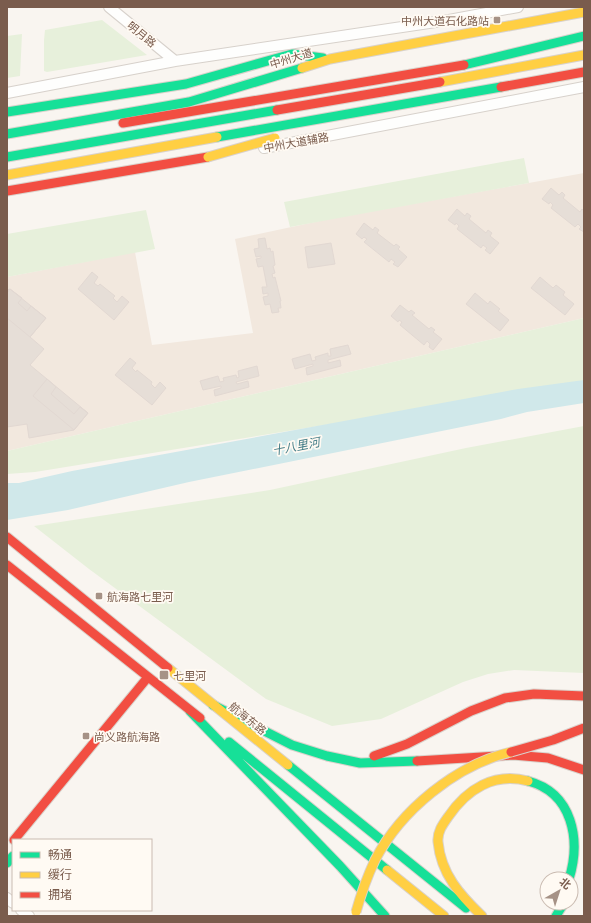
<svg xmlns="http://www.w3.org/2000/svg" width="591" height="923" font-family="'Noto Sans','Noto Sans SC',sans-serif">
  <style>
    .residential { fill: #f2e8de }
    .green { fill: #e7f0db }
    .water { fill: #d0e8ea }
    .building { fill: #e6ded7; stroke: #e2d8d2 }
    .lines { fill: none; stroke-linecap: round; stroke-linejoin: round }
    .street-casing { stroke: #d7d1cb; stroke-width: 12 }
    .fast-casing { stroke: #d9d2cb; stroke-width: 11 }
    .slow-casing { stroke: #d9d2cb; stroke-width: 11 }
    .jam-casing { stroke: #d9d2cb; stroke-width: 11 }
    .street { stroke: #fefefd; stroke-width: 10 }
    .fast { stroke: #16e098; stroke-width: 9 }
    .slow { stroke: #ffcf43; stroke-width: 9 }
    .jam { stroke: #f24e42; stroke-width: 9 }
    .slow-bridge-casing { stroke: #dad1cc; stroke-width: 11; stroke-linecap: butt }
    .jam-bridge-casing { stroke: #dad1cc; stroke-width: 11; stroke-linecap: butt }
    .slow-bridge { stroke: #ffcf43; stroke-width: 9 }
    .jam-bridge { stroke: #f24e42; stroke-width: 9 }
    .poi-dot { fill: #a69286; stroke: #fffaf3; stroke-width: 1.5 }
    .labels { text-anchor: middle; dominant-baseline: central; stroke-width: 3.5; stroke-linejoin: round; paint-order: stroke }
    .poi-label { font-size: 11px; fill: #7a5c4d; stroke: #fffaf3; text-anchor: start }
    .street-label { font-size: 11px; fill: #7a5c4d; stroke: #fffaf3 }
    .water-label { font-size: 12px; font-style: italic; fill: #437c86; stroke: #fffaf3 }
  </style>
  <rect width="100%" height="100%" fill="#f9f5f0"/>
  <path class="residential" d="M584,173v145l-577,133v-174l128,-25 17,93 101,-12 -18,-94 94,-20z"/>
  <path class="green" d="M102,20l45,35 -100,17 -3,-1v-31l1,-10z
    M22,34l-2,42 -13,2v-42z
    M524,158l5,25 -239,44 -6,-25z
    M146,210l9,39 -148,28v-43z
    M584,318v65l-549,89 -28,2v-23z
    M584,426v247l-70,-3 -26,4 -25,8 -82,37 -49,7 -66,-27 -177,-130 -55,-43 236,-36 196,-42z"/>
  <path class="water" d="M584,380v23l-57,9 -26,7 -312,63 -121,28 -61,10v-37h12l53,-12 446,-82z"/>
  <path class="building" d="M551,188l8,7 3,-3 3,3 -2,3 17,14 2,-3 2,2v21l-5,-3 2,-2 -3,-3 -3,3 -24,-19 2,-3 -3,-3 -1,2 -7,-5z
    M457,209l8,7 2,-3 4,3 -2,3 17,14 2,-3 4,3 -2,3 9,7 -9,11 -5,-4 2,-2 -4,-3 -2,3 -24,-19 2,-3 -3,-3 -1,2 -7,-5z
    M364,223l9,7 2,-3 4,3 -2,3 17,13 2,-2 4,3 -2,2 9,8 -9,10 -5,-3 2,-2 -4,-3 -2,3 -25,-20 3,-3 -3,-2 -2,2 -6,-5z
    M265,238l2,11 3,-1 1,4 2,-1 2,14 -2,1 2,7 -3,1 1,4 2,-1 6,24h-1l1,7h-3l1,4 -7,1 -2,-9 -5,1 -2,-8 5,-1v-3l-5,1 -1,-7h5l-4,-21 -5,1 -2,-8 5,-1v-2l-5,1 -2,-8 5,-1 -1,-9z
    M331,243l4,21 -27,4 -3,-21z
    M92,272l6,5 -4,6 4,3 2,-2 15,12 -2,2 4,4 5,-6 7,6 -15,18 -36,-31z
    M540,277l13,11 3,-3 9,7 -2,3 11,9 -9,11 -34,-27z
    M10,289l12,9 -4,5 9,8 4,-5 15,12 -16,19 -23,-19v-25z
    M10,289l36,29 -16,19 14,12 -14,16 58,48 -14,17 -45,8 -2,-14 -20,3v-137z
    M475,293l13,11 2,-3 10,8 -2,2 11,9 -9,11 -34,-27z
    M400,305l9,7 2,-2 4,3 -3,2 17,14 2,-2 4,3 -2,2 9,7 -9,11 -4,-3 1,-3 -3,-3 -3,4 -24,-20 2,-3 -3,-2 -1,2 -7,-6z
    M348,345l3,9 -23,6v3l12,-3 1,6 -34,9 -1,-7 7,-2v-2l-18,5 -3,-10 18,-5 2,7 4,-1 -1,-3 13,-4v3h3l-1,-7z
    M130,358l6,5 -4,5 4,4 1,-2 15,12 -1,2 4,4 5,-6 6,6 -14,17 -37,-30z
    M257,366l2,10 -23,6 1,2 11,-3 1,6 -34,9 -1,-6 7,-2v-2l-18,4 -3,-9 18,-5 2,6 4,-1 -1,-3 13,-3 1,3 2,-1 -1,-6z
    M47,379l9,8 -5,7 23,20 6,-7 8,6 -14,17 -41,-34z"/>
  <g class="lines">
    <defs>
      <path id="street" d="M109,7l66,54
        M7,93l168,-32 274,-41 69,-13
        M264,148l320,-61
        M7,898l6,5
        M21,910l8,6"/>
      <path id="fast" d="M464,65l120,-29
        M7,112l179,-28 106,-30 31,4
        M7,134l182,-32 113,-34
        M217,137l284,-50
        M7,157l270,-47
        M213,705l79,40 35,11 33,7 57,-2
        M190,711l150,155 45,50
        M229,742l158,128
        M288,765l178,143
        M528,781c45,12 53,59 41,98
        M7,863l6,-7
        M556,916l8,-13"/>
      <path id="slow" d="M302,68l28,-9 254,-47
        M440,82l144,-27
        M7,175l210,-38
        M168,668l120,97
        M387,870l57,46
        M482,916c-22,-21 -41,-42 -44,-74 -1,-10 5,-18 10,-25 19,-28 46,-45 80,-36"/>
      <path id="jam" d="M501,87l83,-15
        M277,110l163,-28
        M123,123l341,-58
        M7,191l201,-34
        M7,537l161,131
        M7,565l193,153
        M374,756l33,-12 64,-33 34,-13 29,-4 50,2
        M417,761l96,-6 35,3 36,12
        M14,840l134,-163"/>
    </defs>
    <use href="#street" class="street-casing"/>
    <use href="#fast" class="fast-casing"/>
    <use href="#slow" class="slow-casing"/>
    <use href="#jam" class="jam-casing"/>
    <use href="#street" class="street"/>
    <use href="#fast" class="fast"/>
    <use href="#slow" class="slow"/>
    <use href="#jam" class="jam"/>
    <defs>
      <path id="slow-bridge" d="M208,157l67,-19
        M356,912c5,-18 11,-35 19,-52 26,-50 81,-95 136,-108"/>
      <path id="jam-bridge" d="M511,752l42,-12 31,-12"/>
    </defs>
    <use href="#slow-bridge" class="slow-bridge-casing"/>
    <use href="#jam-bridge" class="jam-bridge-casing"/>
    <use href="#slow-bridge" class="slow-bridge"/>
    <use href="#jam-bridge" class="jam-bridge"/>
  </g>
  <g class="poi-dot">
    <rect x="493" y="16" width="8" height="8" rx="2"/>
    <rect x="95" y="592" width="8" height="8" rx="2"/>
    <rect x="159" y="670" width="10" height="10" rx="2"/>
    <rect x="82" y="732" width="8" height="8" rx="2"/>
  </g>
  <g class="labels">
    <g class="poi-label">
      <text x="489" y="20" text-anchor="end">中州大道石化路站</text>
      <text x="107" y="596">航海路七里河</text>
      <text x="173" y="675">七里河</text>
      <text x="94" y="736">尚义路航海路</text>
    </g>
    <g class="street-label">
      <text transform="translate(142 34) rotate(39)">明月路</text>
      <text transform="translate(291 58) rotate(-17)">中州大道</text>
      <text transform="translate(296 142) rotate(-10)">中州大道辅路</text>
      <text transform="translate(248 718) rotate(39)">航海东路</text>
    </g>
    <g class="water-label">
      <text transform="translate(296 446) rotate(-11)">十八里河</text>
    </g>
  </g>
  <rect width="591" height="923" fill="none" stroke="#7a5c4d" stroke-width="16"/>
  <rect x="12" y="839" width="140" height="72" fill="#fffaf3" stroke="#cabbb1"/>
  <rect x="20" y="852" width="20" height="6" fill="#16e098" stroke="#cabbb1"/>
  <text x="48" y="859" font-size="12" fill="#7a5c4d">畅通</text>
  <rect x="20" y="872" width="20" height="6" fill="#ffcf43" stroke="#cabbb1"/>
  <text x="48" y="879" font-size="12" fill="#7a5c4d">缓行</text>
  <rect x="20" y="892" width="20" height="6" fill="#f24e42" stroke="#cabbb1"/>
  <text x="48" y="899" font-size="12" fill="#7a5c4d">拥堵</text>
  <g transform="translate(559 891) rotate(39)"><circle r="19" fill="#fffaf3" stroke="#cabbb1"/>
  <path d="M0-3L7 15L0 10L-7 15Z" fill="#a69286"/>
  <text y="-6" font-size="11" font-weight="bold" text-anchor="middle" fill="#7a5c4d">北</text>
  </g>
</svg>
